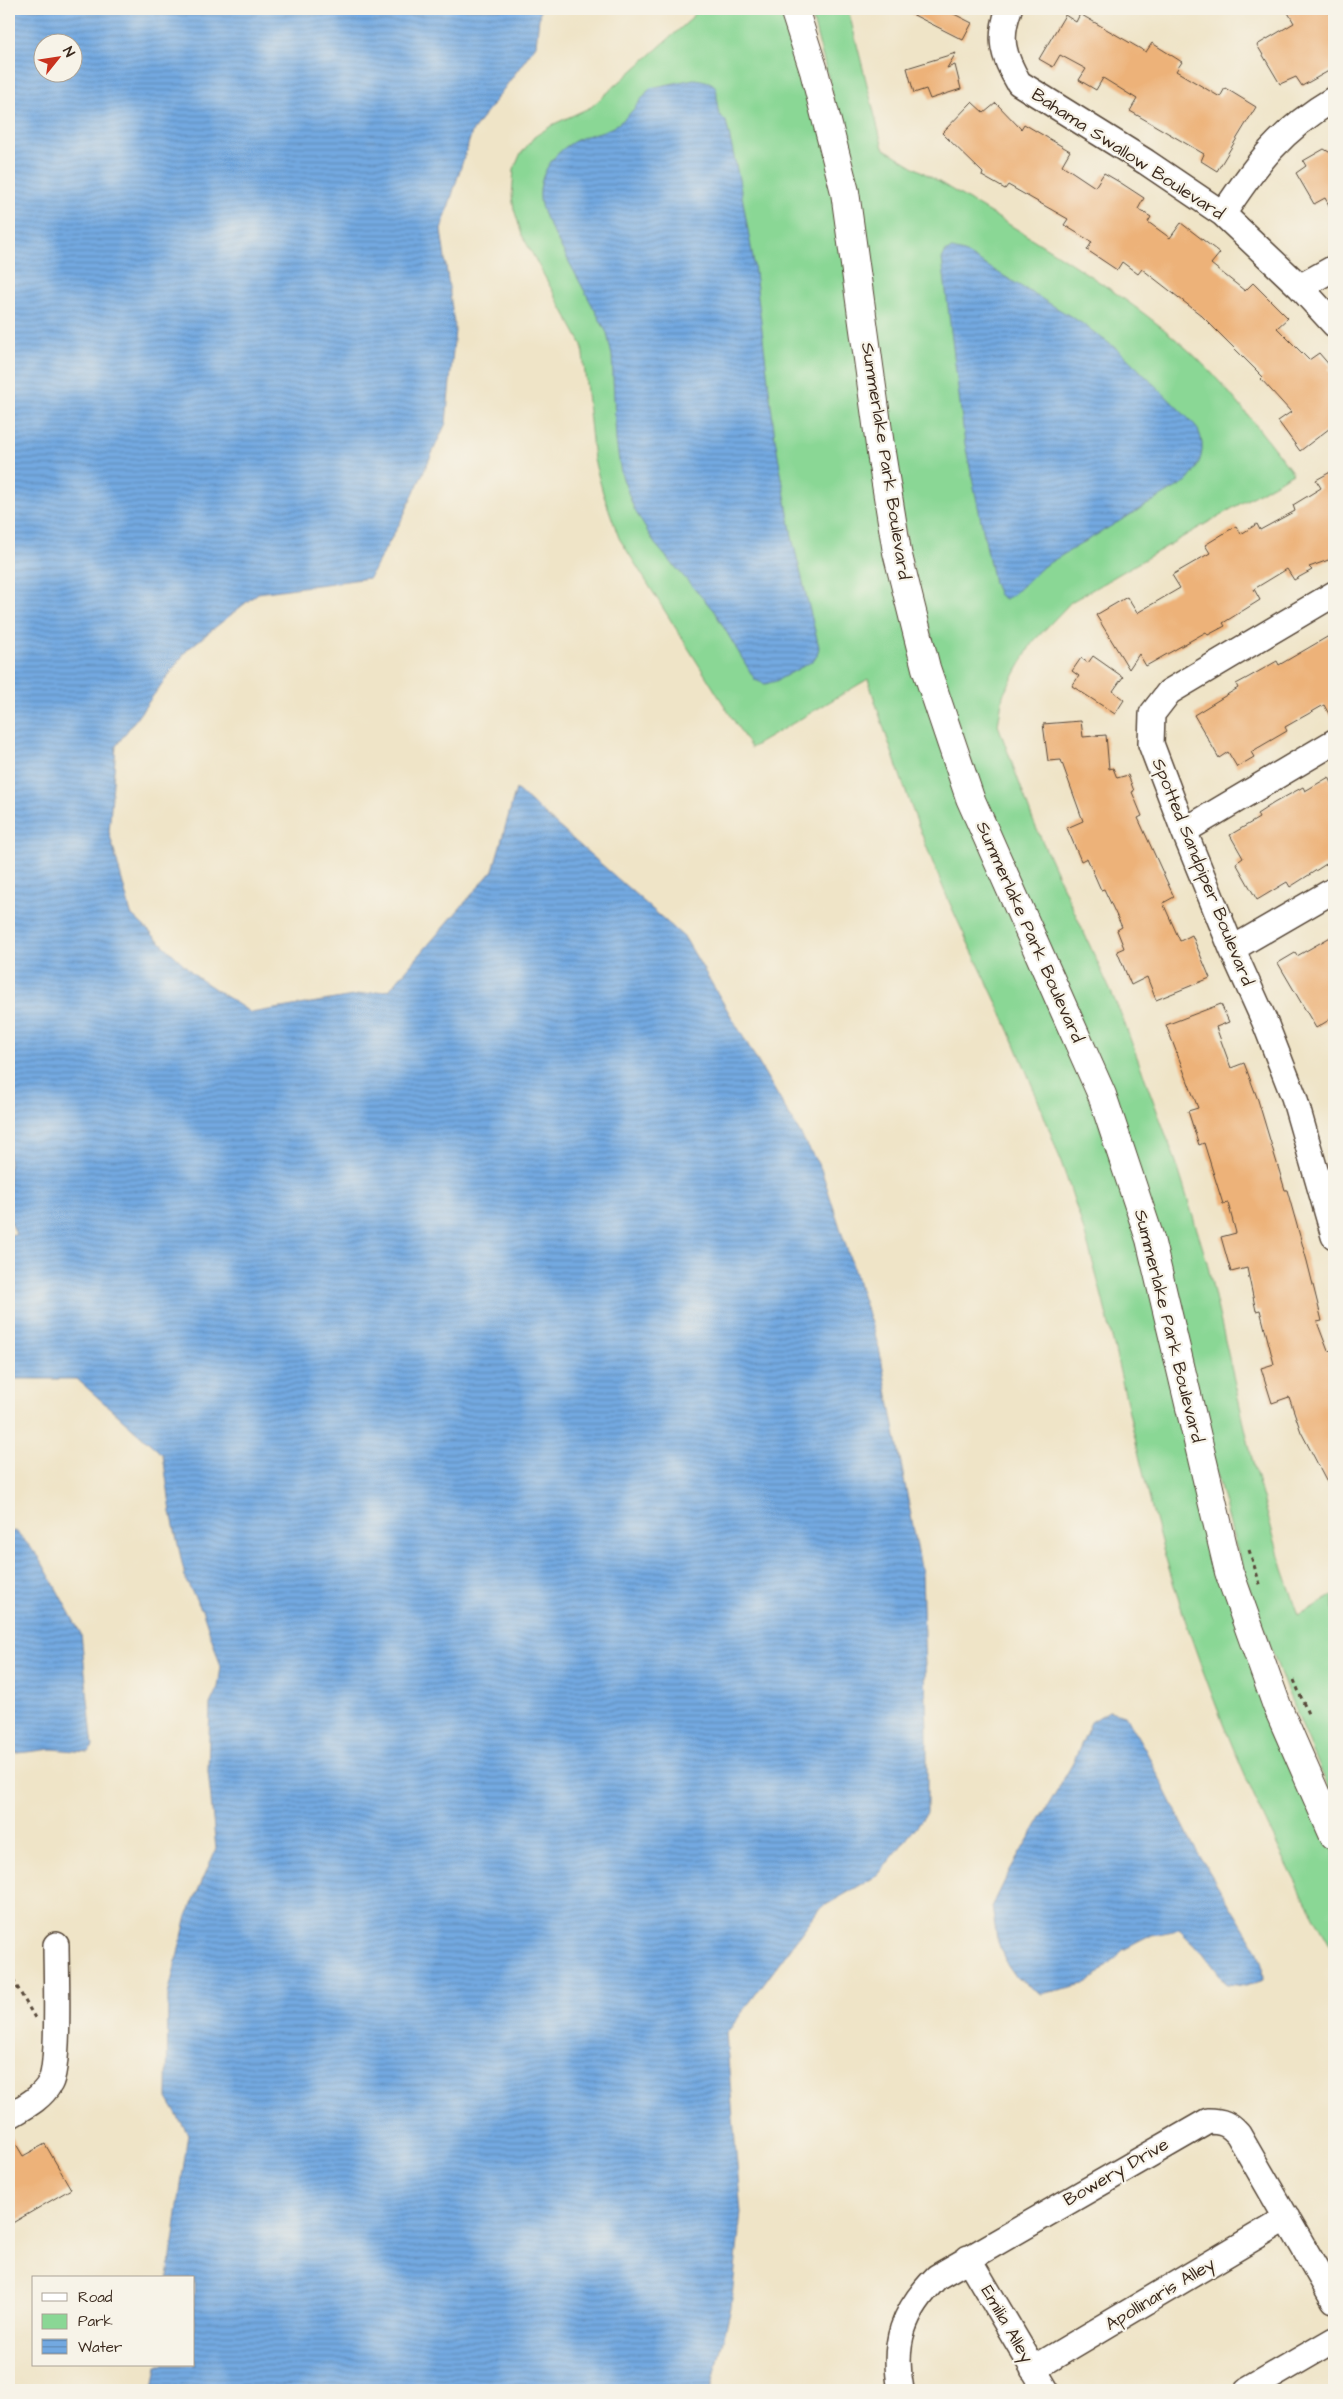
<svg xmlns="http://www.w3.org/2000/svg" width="1343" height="2399" font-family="'Architects Daughter',sans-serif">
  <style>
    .park { fill: #8ad795; stroke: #62805a }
    .water { fill: url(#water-rules); stroke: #576a80; fill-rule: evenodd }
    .building { fill: #edb279 }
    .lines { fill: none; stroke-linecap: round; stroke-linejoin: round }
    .minor-casing { stroke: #564637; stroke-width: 28 }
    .major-casing { stroke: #564637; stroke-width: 30 }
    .path { stroke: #564637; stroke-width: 3; stroke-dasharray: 4 4; stroke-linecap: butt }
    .minor { stroke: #fff; stroke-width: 25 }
    .major { stroke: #fff; stroke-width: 28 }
    .labels { text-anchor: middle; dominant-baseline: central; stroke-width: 4.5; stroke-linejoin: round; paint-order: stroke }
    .street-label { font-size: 18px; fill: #3b2a1e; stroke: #f7f3e8 }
  </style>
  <defs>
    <pattern id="water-rules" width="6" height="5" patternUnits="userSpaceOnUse" patternTransform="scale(1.25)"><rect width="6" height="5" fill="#73a9e1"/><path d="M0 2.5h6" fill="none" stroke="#608ab6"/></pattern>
  </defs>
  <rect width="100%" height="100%" fill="#f7f3e8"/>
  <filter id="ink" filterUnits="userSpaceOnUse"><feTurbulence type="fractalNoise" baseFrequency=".02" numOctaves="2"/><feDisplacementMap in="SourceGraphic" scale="10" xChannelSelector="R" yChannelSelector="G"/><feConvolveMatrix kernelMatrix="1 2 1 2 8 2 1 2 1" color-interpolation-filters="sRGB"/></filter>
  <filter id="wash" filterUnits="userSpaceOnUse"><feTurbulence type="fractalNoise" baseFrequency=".0096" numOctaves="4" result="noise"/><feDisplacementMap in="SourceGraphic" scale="20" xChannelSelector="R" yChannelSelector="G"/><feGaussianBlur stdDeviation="1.12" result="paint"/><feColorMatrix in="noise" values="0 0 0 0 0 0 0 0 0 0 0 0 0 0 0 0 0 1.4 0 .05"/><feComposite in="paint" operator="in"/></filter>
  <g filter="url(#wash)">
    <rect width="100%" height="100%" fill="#efe4c7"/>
    <path class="park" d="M697,9h97l20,62 112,597 176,427 127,477 105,264v116c-76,-132 -135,-274 -176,-421 -30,-110 -48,-223 -84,-331 -20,-61 -43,-120 -69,-179 -20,-45 -44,-90 -63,-136 -28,-67 -52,-136 -74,-206l-117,69 -132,-210 -16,-45 -9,-33 -12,-115 -60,-110 -8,-26 -2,-13 2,-27 6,-14 14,-18 20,-13 37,-17 99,-87z
      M810,9h38l35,139c57,35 115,69 172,105 42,27 85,55 123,88 45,38 79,86 115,132l-222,129 -39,41 -29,52 -5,30 36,98 87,191 55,148 31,100 47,205 29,102 16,46 35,-20v206l-46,-108 -32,-84 -22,-69 -28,-109 -202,-580 -54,-147 -42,-154 -76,-458z"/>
    <path class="water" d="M9,9h531l-4,36 -64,87 -31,98 14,100 -9,93 -45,98 -32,57 -111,15 -71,57 -71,96 -7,86 22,82 66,63 54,36 138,-23 104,-120 23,-81 169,149 136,231 58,179 43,225 5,159v81l-49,62 -59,34 -93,125 15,179 -10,94 -20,83h-558l4,-25h37v-87h-26l20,-144 -21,-36 1,-103 19,-79 29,-67 -8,-78 2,-67 8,-17 3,-20 -18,-55 -17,-31 -15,-69 -8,-57 -86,-76h-68v-144l7,-1 -7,-17zM42,42h30v30h-30z
      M694,79c32,4 19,11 25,35l7,7 13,58 15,85 21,174 18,104 26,105 -2,9 -6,6 -35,19 -11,3 -10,-4 -41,-69 -59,-67 -21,-35 -13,-36 -5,-32 -4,-85 -5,-23 -62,-116c-2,-6 -5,-13 -5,-18 -2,-26 15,-48 37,-59 11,-6 25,-7 36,-13 16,-9 26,-25 37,-39z
      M952,249l12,3 116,70 42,31 73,72c13,19 7,39 -8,56l-143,85 -33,30 -6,3 -6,-4 -5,-12 -29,-139 -23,-185 4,-8z
      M16,1531l23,26 42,77 12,113 -5,5 -36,-3 -43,5v-222z
      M1109,1711l16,4 20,34 48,96 64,105 5,14 1,16 -16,6 -20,-2 -24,-31 -24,-23 -27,5 -29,15 -35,33 -47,11 -24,-16 -12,-17 -8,-22 -5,-32 18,-37 63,-107 18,-41z"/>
    <g id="blocks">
      <path class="building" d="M902,9h42l28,14 -9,17z
        M1286,9h41l7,13v46l-32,18 -6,-9 -16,7 -23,-39 37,-22z
        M1080,14l66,38 6,-9 30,19 -6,9 44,26 5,-9 31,19 -39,64 -16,-10 3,-7 -74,-43 7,-12 -34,-21 -7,12 -17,-10 7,-11 -26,-14 -7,12 -14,-8 26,-44 11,7z
        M956,53l-9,15 8,-3 6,24 -31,10 -4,-10 -12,4 -7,-25z
        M972,102l12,11 12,-10 25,26 3,-5 46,27 -8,14 33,22 9,-14 17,10 23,15 -6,11 13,8 -3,5 22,16 11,-15 39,30 -9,11 34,27 8,-8 35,35 -11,10 32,32 10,-7 12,14 -3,2 6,7v49l-34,26 -22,-30 13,-9 -30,-33 2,-2 -62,-62 -59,-46 -4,5 -16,-12 -5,8 -30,-20 5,-8 -28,-17 4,-6 -60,-34 -3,4 -23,-13 1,-3 -41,-40z
        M1324,149l10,6v59l-9,-16 -11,6 -18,-31 10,-7 -3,-5z
        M1334,470v88l-25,9 3,3 -18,10 -7,-11 -33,20 6,11 -37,23 2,3 -17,9 -2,-3 -60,34 -7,-12 -10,15 -33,-54 31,-18 10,16 43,-25 -8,-13 38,-22 -5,-8 31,-19 5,8 16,-10 3,6 35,-19 -2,-6 28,-17 -5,-8z
        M1334,633v90l-10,-18 -39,22 2,4 -36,21 3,5 -17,10 -9,-15 -9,6 -25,-43 44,-27 -2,-4 13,-7 28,-16 2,4z
        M1093,656l30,21 -10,14 11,9 -9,14 -43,-28 7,-10 -7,-5 9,-13 7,5z
        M1081,721l2,16 23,-2 3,34 4,-1 4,10 11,-3 6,16 -2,1 10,24 -4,2 36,79 -11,6 17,38 12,-6 18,43 -54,22 -9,-23 -16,8 -14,-34 7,-3 -7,-18 5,-3 -18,-38 -3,1 -14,-32 -6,3 -14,-33 16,-7 -22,-61 -13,1 -5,-37z
        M1329,777l5,10v72l-44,28 -3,-5 -30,18 -21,-37 7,-5 -13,-23 29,-17 -2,-4 17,-11 29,-16 2,4z
        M1334,935v82l-18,11 -38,-65 17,-10 2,3z
        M1221,1004l8,18 -13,5 15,41 13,-5 14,37 27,90h2l20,71 15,60 -5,1 11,29 6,-2v146l-33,-63 -12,-35 -17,6 -11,-35 13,-4 -14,-54 -4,1 -9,-43 -16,4 -10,-35 15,-4 -8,-30 -5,1 -19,-61 -5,2 -11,-34 10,-3 -32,-83z
        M9,2132l14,24 22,-12 26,45 -62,36z"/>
    </g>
  </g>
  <g filter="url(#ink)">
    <use href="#blocks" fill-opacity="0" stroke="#564637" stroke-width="1"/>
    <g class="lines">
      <defs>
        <path id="minor" d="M1009,9c-11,30 -6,47 10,74l127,79 77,52 77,73 34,37
          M1223,214c33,-50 58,-84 111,-115
          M1300,287l34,-19
          M1334,594l-165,98 -17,22 -1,30 33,87 48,118 32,71 30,77 40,139
          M1184,831l150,-89
          M1232,949l102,-59
          M9,2116c15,-9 32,-17 41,-33 10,-18 6,-112 6,-138
          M968,2258l78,132
          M1033,2369l254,-151
          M901,2390c-9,-47 2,-79 36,-113l271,-156c14,0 21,3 30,13l96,166
          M1248,2390l86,-50"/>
        <path id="major" d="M794,9l20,62 31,121 36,261 16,99 29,116 44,130 132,297 48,144 79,333 48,134 57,130"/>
      </defs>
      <use href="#minor" class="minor-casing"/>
      <use href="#major" class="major-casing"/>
      <path class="path" d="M1249,1550l12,37
        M1294,1680l14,34
        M9,1973l26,45"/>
      <use href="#minor" class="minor"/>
      <use href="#major" class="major"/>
    </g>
  </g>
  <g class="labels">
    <g class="street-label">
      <text transform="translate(1128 154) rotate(33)">Bahama Swallow Boulevard</text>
      <text transform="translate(886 461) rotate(81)">Summerlake Park Boulevard</text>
      <text transform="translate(1203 872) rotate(68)">Spotted Sandpiper Boulevard</text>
      <text transform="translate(1030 932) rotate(66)">Summerlake Park Boulevard</text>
      <text transform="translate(1169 1326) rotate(76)">Summerlake Park Boulevard</text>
      <text transform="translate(1116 2172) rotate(-30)">Bowery Drive</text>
      <text transform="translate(1160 2294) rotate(-31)">Apollinaris Alley</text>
      <text transform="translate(1007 2324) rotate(60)">Emilia Alley</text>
    </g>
  </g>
  <rect width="1343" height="2399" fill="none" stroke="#f7f3e8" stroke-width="30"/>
  <rect x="32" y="2276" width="162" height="90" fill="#f7f3e8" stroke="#aca397"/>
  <rect x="42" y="2293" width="25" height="8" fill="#ffffff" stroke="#aca397"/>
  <text x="78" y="2302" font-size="15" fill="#3b2a1e">Road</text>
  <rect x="42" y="2314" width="25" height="15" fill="#8ad795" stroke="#aca397"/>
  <text x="78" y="2326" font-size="15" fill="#3b2a1e">Park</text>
  <rect x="42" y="2339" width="25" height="15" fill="url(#water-rules)" stroke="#aca397"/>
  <text x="78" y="2352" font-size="15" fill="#3b2a1e">Water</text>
  <g transform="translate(58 58) rotate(60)"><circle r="24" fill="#f7f3e8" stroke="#aca397"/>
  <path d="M0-4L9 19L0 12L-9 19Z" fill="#c8321e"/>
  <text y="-8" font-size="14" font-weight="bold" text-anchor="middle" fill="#3b2a1e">N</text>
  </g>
</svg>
